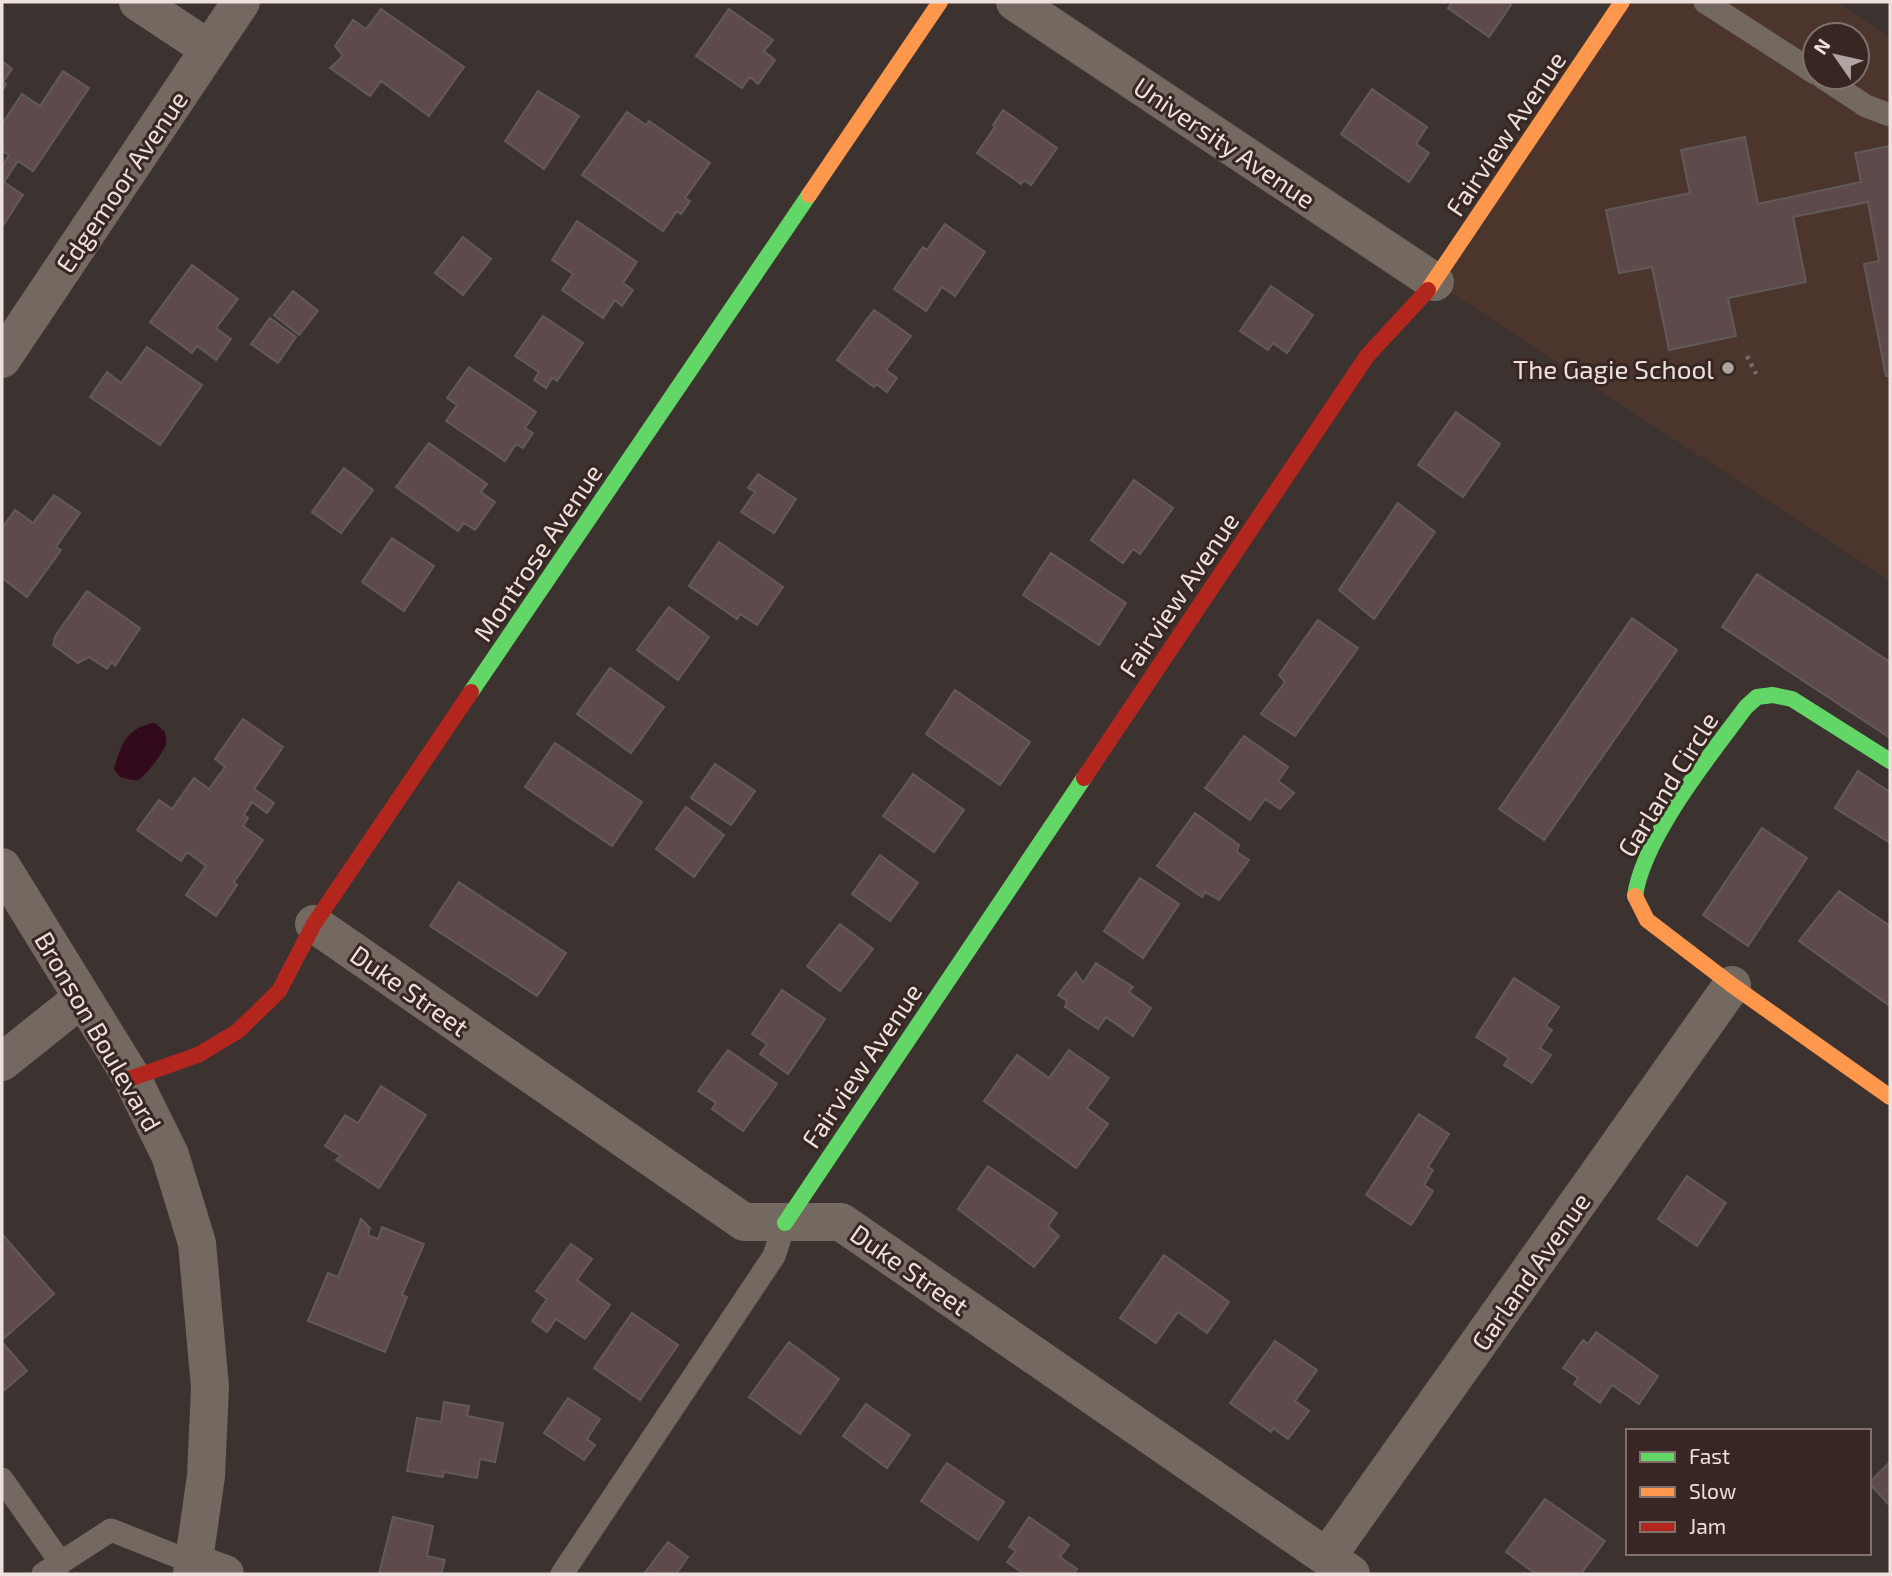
<svg xmlns="http://www.w3.org/2000/svg" width="1892" height="1576" font-family="'Exo 2',sans-serif">
  <style>
    .built { fill: #4b352d; fill-rule: evenodd }
    .water { fill: #33091c }
    .building { fill: #5f4a4b; stroke: #625a59; stroke-width: 2 }
    .lines { fill: none; stroke-linecap: round; stroke-linejoin: round }
    .path { stroke: #756c66; stroke-width: 4.5; stroke-dasharray: 3.5 5; stroke-linecap: butt }
    .lane { stroke: #746960; stroke-width: 23 }
    .street { stroke: #746960; stroke-width: 38 }
    .fast { stroke: #63d668; stroke-width: 16 }
    .slow { stroke: #ff974d; stroke-width: 16 }
    .jam { stroke: #b3261e; stroke-width: 16 }
    .poi-dot { fill: #afa4a1; stroke: #372621; stroke-width: 2.5 }
    .labels { text-anchor: middle; dominant-baseline: central; stroke-width: 6; stroke-linejoin: round; paint-order: stroke }
    .street-label { font-size: 26px; fill: #ede1de; stroke: #372621 }
    .poi-label { font-size: 26px; fill: #ede1de; stroke: #372621; text-anchor: end }
  </style>
  <rect width="100%" height="100%" fill="#3c3330"/>
  <path class="built" d="M1622,2h215l53,35v544l-455,-299zM1815,35h42v42h-42z"/>
  <path class="water" d="M155,723l10,9c0,4 2,8 1,12 -1,6 -22,35 -29,36 -4,1 -12,-2 -17,-3l-6,-8c7,-25 13,-42 41,-46z"/>
  <path class="building" d="M1452,2h57l2,3 -22,32 -41,-29z
    M381,9l83,58 -35,49 -48,-35 -11,15 -40,-28 13,-12 -8,-10 18,-26 13,9z
    M729,9l44,31 -9,11 11,9 -17,24 -8,-7 -8,11 -46,-32z
    M2,61l10,8 -9,13 3,2 -4,7z
    M63,71l26,17 -56,83 -15,-10 -14,21 19,13 -21,32v-61l7,-11 -7,-4v-27l20,-30 18,12z
    M1372,89l55,38 -11,17 13,9 -20,29 -68,-48z
    M538,91l41,25 -35,53 -39,-28z
    M1003,110l54,38 -26,37 -7,-5 -3,4 -44,-31 18,-26 -2,-2z
    M627,112l19,13 3,-4 61,42 -25,35 5,3 -9,13 -4,-3 -14,20 -81,-56z
    M1745,137l13,67 103,-22 -6,-29 35,-7v230h-4l-22,-112 15,-3 -11,-59 -75,15 13,65 -78,16 8,38 -67,14 -17,-83 -33,6 -13,-63 84,-17 -9,-43z
    M577,221l60,41 -14,21 10,7 -11,16 -7,-6 -12,18 -41,-28 11,-16 -21,-14z
    M945,224l40,28 -30,44 -13,-9 -16,24 -32,-22 29,-42 4,3z
    M463,237l28,22 -28,36 -28,-22z
    M192,265l46,34 -22,29 15,11 -15,21 -19,-14 -5,7 -42,-31z
    M1271,286l42,29 -26,38 -14,-10 -5,7 -28,-19z
    M293,291l25,20 -19,24 -25,-20z
    M874,310l37,26 -25,34 11,8 -10,14 -11,-8 -2,3 -37,-27z
    M543,316l40,27 -26,38 -5,-3 -6,10 -12,-8 5,-8 -24,-16z
    M270,318l26,19 -18,26 -27,-19z
    M147,347l55,38 -42,60 -70,-48 17,-25 14,11z
    M469,367l67,45 -11,16 8,5 -10,15 -7,-4 -11,17 -59,-40 11,-16 -10,-7z
    M1456,412l44,32 -37,53 -45,-32z
    M429,443l58,41 -6,8 14,10 -20,28 -11,-7 -6,8 -62,-44z
    M344,468l29,22 -32,43 -29,-21z
    M758,474l38,25 -22,34 -33,-21 14,-20 -7,-4z
    M1134,480l39,28 -33,46 -7,-5 -10,14 -32,-23z
    M54,495l26,18 -24,34 5,3 -34,47 -25,-19v-50l13,-18 18,13z
    M1398,503l37,29 -61,87 -35,-29z
    M392,538l42,28 -30,45 -42,-29z
    M719,542l64,45 -26,38 -17,-11 -3,5 -48,-33z
    M1051,553l75,50 -27,42 -76,-50z
    M1757,574l133,88v76l-168,-111z
    M87,591l53,37 -25,38 -3,-4 -5,7 -18,-12 -11,6 -25,-18 3,-10z
    M669,607l40,30 -31,43 -41,-30z
    M1632,618l45,32 -133,190 -45,-31z
    M1318,620l40,28 -63,88 -34,-22 24,-32 -6,-7z
    M610,668l54,39 -33,46 -54,-39z
    M955,690l75,52 -30,43 -74,-51z
    M243,719l40,28 -29,42 20,14 -7,10 -15,-11 -8,13 4,3 -5,8 20,14 -29,42 3,3 -21,31 -30,-21 20,-29 -19,-14 -6,9 -44,-31 22,-30 13,9 22,-31 15,11 16,-22 -10,-8z
    M1244,736l44,31 -10,14 16,12 -14,16 -15,-10 -15,21 -45,-32z
    M555,743l87,59 -30,44 -87,-59z
    M715,764l40,27 -24,34 -40,-27z
    M1858,771l32,21v51l-55,-35z
    M913,774l51,36 -30,42 -51,-36z
    M686,807l38,28 -30,42 -38,-28z
    M1195,813l44,32 -2,7 12,8 -30,40 -14,-8 -3,5 -45,-31z
    M1762,828l45,30 -59,88 -45,-31z
    M880,855l38,28 -28,38 -38,-27z
    M1140,878l39,26 -36,54 -39,-27z
    M459,882l107,71 -29,43 -107,-70z
    M1839,891l51,35v80l-91,-65z
    M840,924l33,25 -33,42 -33,-25z
    M1096,963l37,24 -4,5 22,16 -18,28 -27,-19 -8,12 -33,-22 2,-6 -9,-6 18,-23 7,11z
    M1514,978l45,29 -13,19 6,4 -12,18 11,7 -19,28 -28,-18 5,-7 -33,-21z
    M782,990l43,29 -37,55 -28,-20 7,-10 -15,-10z
    M728,1050l49,34 -34,47 -31,-22 4,-6 -18,-12z
    M1069,1050l40,28 -22,30 21,16 -32,44 -92,-67 33,-46 32,23z
    M381,1086l45,29 -47,73 -43,-28 5,-4 -16,-10 20,-31 13,8z
    M1419,1114l30,20 -21,33 5,3 -9,15 9,6 -22,34 -45,-30z
    M988,1166l69,47 -9,13 11,10 -25,31 -76,-58z
    M1687,1176l39,27 -29,43 -39,-27z
    M361,1219l9,9 -2,7 10,4 4,-12 42,17 -22,51 5,2 -22,55 -77,-31 20,-48 10,4z
    M2,1234l52,60 -52,46z
    M571,1244l21,15 -15,21 33,25 -25,34 -29,-20 -9,13 -15,-11 15,-22 -11,-8z
    M1164,1255l65,47 -22,31 -29,-21 -22,31 -36,-25z
    M632,1313l46,32 -38,55 -46,-32z
    M1596,1332l62,44 -19,28 -27,-19 -12,18 -26,-19 4,-6 -15,-10 20,-28 5,4z
    M1275,1341l42,29 -22,31 14,10 -21,28 -15,-11 -2,4 -41,-29z
    M2,1342l25,29 -25,21z
    M789,1342l50,37 -39,55 -51,-37z
    M568,1398l32,21 -13,20 8,6 -11,15 -40,-27z
    M444,1402l25,4 -2,10 36,7 -8,39 -15,-3 -3,19 -33,-6 -1,5 -36,-6 10,-53 24,4z
    M866,1404l44,31 -23,33 -44,-32z
    M1890,1462v44l-21,-23z
    M947,1463l57,39 -26,38 -57,-39z
    M1545,1499l60,42 -24,33h-45l-30,-22z
    M393,1517l40,9 -6,30 18,4 -4,14h-62z
    M1029,1517l40,28 -9,12 17,12 -3,5h-50l-17,-12 9,-11 -7,-4z
    M668,1542l20,15 -12,17h-32z"/>
  <g class="lines">
    <path class="path" d="M1747,356l9,18"/>
    <path class="lane" d="M1705,2l110,71
      M1822,77l44,29 24,9
      M2,1479l59,84
      M43,1574l68,-44 83,33
      M562,1574l212,-318 11,-33"/>
    <path class="street" d="M138,2l71,47
      M1015,2l420,280
      M2,359l239,-357
      M2,867l130,211 38,77 27,88 13,144 -4,89 -14,98
      M314,924l430,298h97l510,352
      M2,1062l80,-64
      M1327,1557l405,-572
      M194,1563l31,11"/>
    <path class="fast" d="M471,692l338,-497
      M1635,896c8,-58 75,-141 111,-189l11,-10 16,-2 19,4 98,62
      M785,1223l299,-445"/>
    <path class="slow" d="M809,195l131,-193
      M1428,290l194,-288
      M1635,896l12,24 85,65 158,112"/>
    <path class="jam" d="M1084,778l283,-422 61,-66
      M132,1078l66,-23 40,-24 41,-40 35,-67 157,-232"/>
  </g>
  <circle class="poi-dot" cx="1728" cy="368" r="7"/>
  <g class="labels">
    <g class="street-label">
      <text transform="translate(1505 133) rotate(-56)">Fairview Avenue</text>
      <text transform="translate(1225 142) rotate(34)">University Avenue</text>
      <text transform="translate(121 181) rotate(-56)">Edgemoor Avenue</text>
      <text transform="translate(537 552) rotate(-56)">Montrose Avenue</text>
      <text transform="translate(1178 594) rotate(-56)">Fairview Avenue</text>
      <text transform="translate(1667 784) rotate(-58)">Garland Circle</text>
      <text transform="translate(410 990) rotate(35)">Duke Street</text>
      <text transform="translate(99 1031) rotate(60)">Bronson Boulevard</text>
      <text transform="translate(861 1065) rotate(-56)">Fairview Avenue</text>
      <text transform="translate(910 1269) rotate(35)">Duke Street</text>
      <text transform="translate(1530 1271) rotate(-55)">Garland Avenue</text>
    </g>
    <g class="poi-label">
      <text x="1714" y="368">The Gagie School</text>
    </g>
  </g>
  <rect width="1892" height="1576" fill="none" stroke="#ede1de" stroke-width="7"/>
  <rect x="1626" y="1429" width="245" height="126" fill="#372621" stroke="#80716d" stroke-width="2"/>
  <rect x="1640" y="1452" width="35" height="10" fill="#63d668" stroke="#80716d" stroke-width="2"/>
  <text x="1689" y="1464" font-size="21" fill="#ede1de">Fast</text>
  <rect x="1640" y="1487" width="35" height="10" fill="#ff974d" stroke="#80716d" stroke-width="2"/>
  <text x="1689" y="1499" font-size="21" fill="#ede1de">Slow</text>
  <rect x="1640" y="1522" width="35" height="10" fill="#b3261e" stroke="#80716d" stroke-width="2"/>
  <text x="1689" y="1534" font-size="21" fill="#ede1de">Jam</text>
  <g transform="translate(1836 56) rotate(304)"><circle r="33" fill="#372621" stroke="#80716d" stroke-width="2"/>
  <path d="M0-5L12 26L0 18L-12 26Z" fill="#afa4a1"/>
  <text y="-10" font-size="19" font-weight="bold" text-anchor="middle" fill="#ede1de">N</text>
  </g>
</svg>
